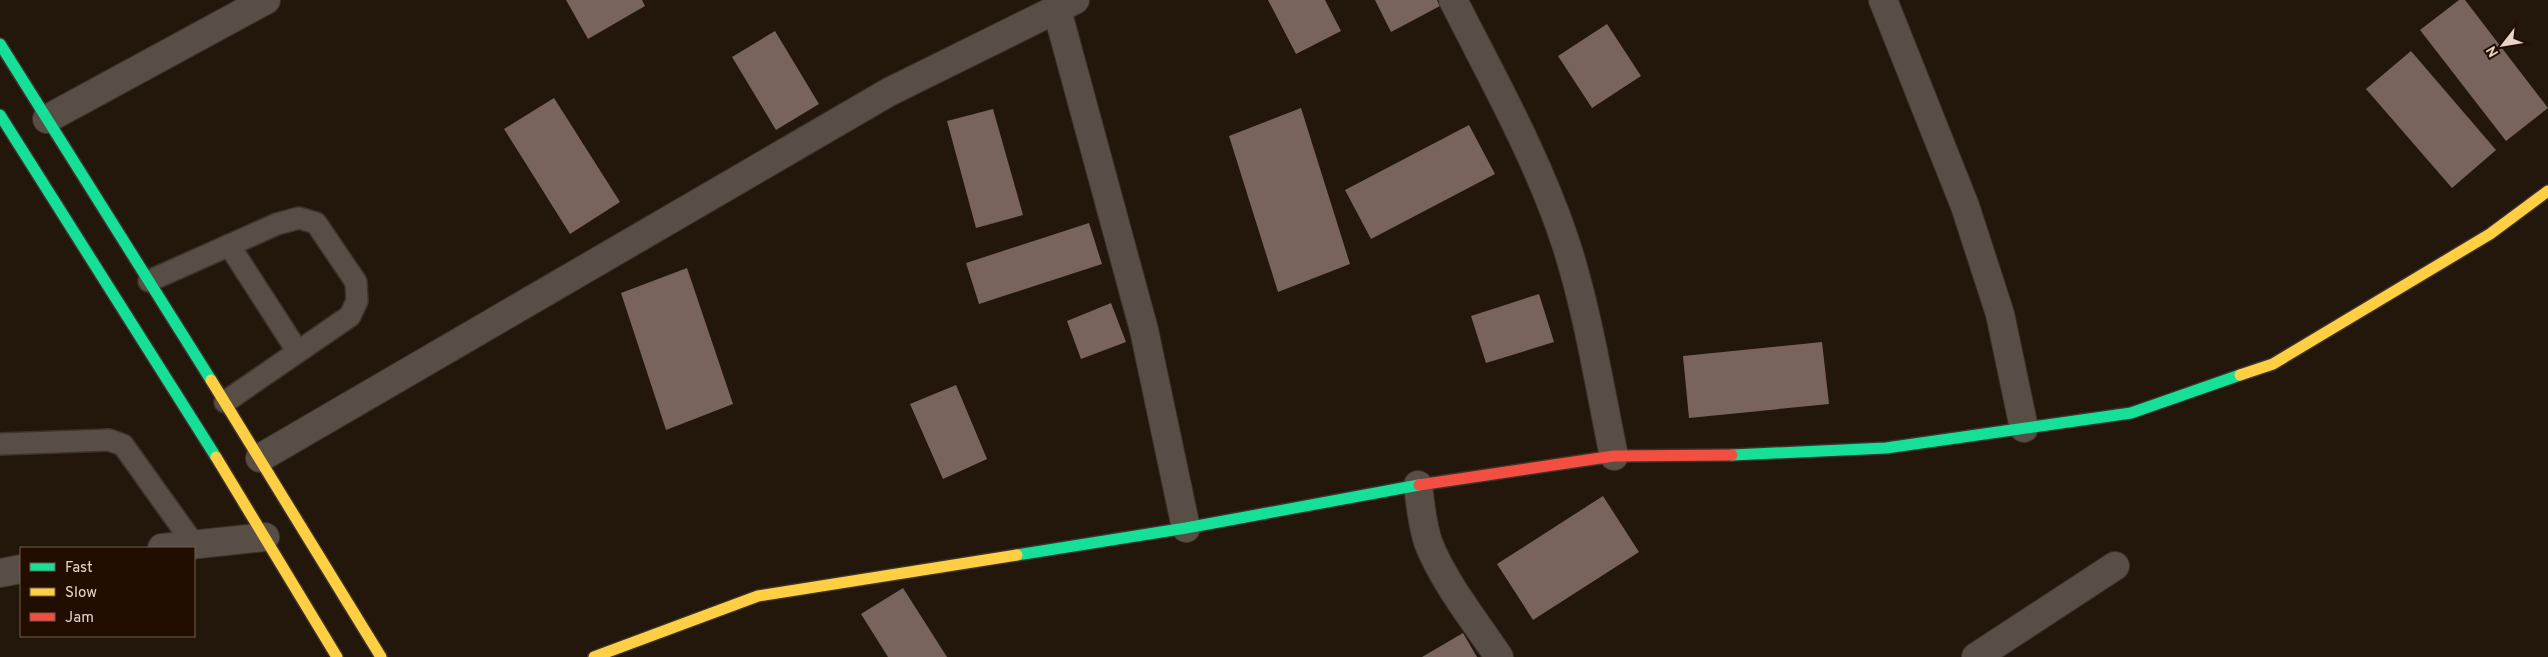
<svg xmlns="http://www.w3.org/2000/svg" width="2548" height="657" font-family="Overpass,sans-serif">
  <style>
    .building { fill: #78645d }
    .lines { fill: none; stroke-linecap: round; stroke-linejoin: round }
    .lane-casing { stroke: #3c332b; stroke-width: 24 }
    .street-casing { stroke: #3c332b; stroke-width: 30 }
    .fast-casing { stroke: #3c332b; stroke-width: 14 }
    .slow-casing { stroke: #3c332b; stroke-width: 14 }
    .jam-casing { stroke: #3c332b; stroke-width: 14 }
    .lane { stroke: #584e45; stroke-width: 21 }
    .street { stroke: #584e45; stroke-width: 28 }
    .fast { stroke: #16e098; stroke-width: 11 }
    .slow { stroke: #ffcf43; stroke-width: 11 }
    .jam { stroke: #f24e42; stroke-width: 11 }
  </style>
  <rect width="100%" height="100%" fill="#23170c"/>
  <path class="building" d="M566,0h76l3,6 -57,33z
    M1268,0h57l16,31 -45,23z
    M1375,0h62l3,6 -49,26z
    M2459,0h6l83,108 -42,33 -86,-111z
    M1607,24l34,52 -49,32 -34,-52z
    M775,31l44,73 -43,26 -44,-73z
    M2411,51l85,99 -44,38 -86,-99z
    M554,98l66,104 -50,32 -66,-105z
    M1301,108l49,156 -72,28 -49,-156z
    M993,109l30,106 -47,13 -29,-107z
    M1469,125l26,49 -124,65 -26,-49z
    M1089,223l13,41 -123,40 -13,-41z
    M687,268l46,136 -67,26 -45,-137z
    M1539,294l15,48 -68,21 -15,-47z
    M1111,303l15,39 -45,17 -14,-38z
    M1822,342l7,62 -140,14 -6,-62z
    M956,385l31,74 -44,20 -33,-75z
    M1603,496l36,56 -106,68 -36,-56z
    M903,588l44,69h-59l-27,-43z
    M1463,633l14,24h-55z"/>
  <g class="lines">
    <defs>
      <path id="lane" d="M229,245l69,107
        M149,281l128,-57 22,-6 17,5 40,59 1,19 -7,15 -125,86
        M0,444l109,-4 14,5 70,98"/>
      <path id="street" d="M1453,0c40,79 84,157 112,241 23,70 34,144 49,215
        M1883,0l82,206 35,108 24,114
        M1057,10l87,320 42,198
        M47,119l219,-119
        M260,458l629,-366 186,-92
        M1418,485c2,19 4,38 10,57 16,41 47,79 71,115
        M162,548l103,-11
        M0,573l21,-4
        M1976,657l139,-91"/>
      <path id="fast" d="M0,44l211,336
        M0,115l216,342
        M1732,455l154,-7 245,-35 109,-38
        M1017,555l169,-27 233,-43"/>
      <path id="slow" d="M2240,375l33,-11 217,-130 58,-43
        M211,380l170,277
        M216,457l121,200
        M594,657l164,-61 259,-41"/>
      <path id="jam" d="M1419,485l195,-29 118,-1"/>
    </defs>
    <use href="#lane" class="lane-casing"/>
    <use href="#street" class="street-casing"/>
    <use href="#fast" class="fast-casing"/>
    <use href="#slow" class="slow-casing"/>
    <use href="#jam" class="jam-casing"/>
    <use href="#lane" class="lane"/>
    <use href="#street" class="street"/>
    <use href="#fast" class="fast"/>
    <use href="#slow" class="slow"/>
    <use href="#jam" class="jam"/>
  </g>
  <rect x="20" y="547" width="175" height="90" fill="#220e00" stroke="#705e50"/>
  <rect x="30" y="563" width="25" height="8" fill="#16e098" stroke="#705e50"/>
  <text x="65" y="572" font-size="15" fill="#e4d5c8">Fast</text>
  <rect x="30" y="588" width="25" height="8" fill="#ffcf43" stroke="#705e50"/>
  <text x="65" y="597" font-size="15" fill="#e4d5c8">Slow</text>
  <rect x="30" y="613" width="25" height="8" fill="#f24e42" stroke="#705e50"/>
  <text x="65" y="622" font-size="15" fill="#e4d5c8">Jam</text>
  <g transform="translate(2503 45) rotate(239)" stroke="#220e00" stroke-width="4" paint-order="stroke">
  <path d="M0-4L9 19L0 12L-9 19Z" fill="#e4d5c8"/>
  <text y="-8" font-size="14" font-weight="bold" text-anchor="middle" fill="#e4d5c8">N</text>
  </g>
</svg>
